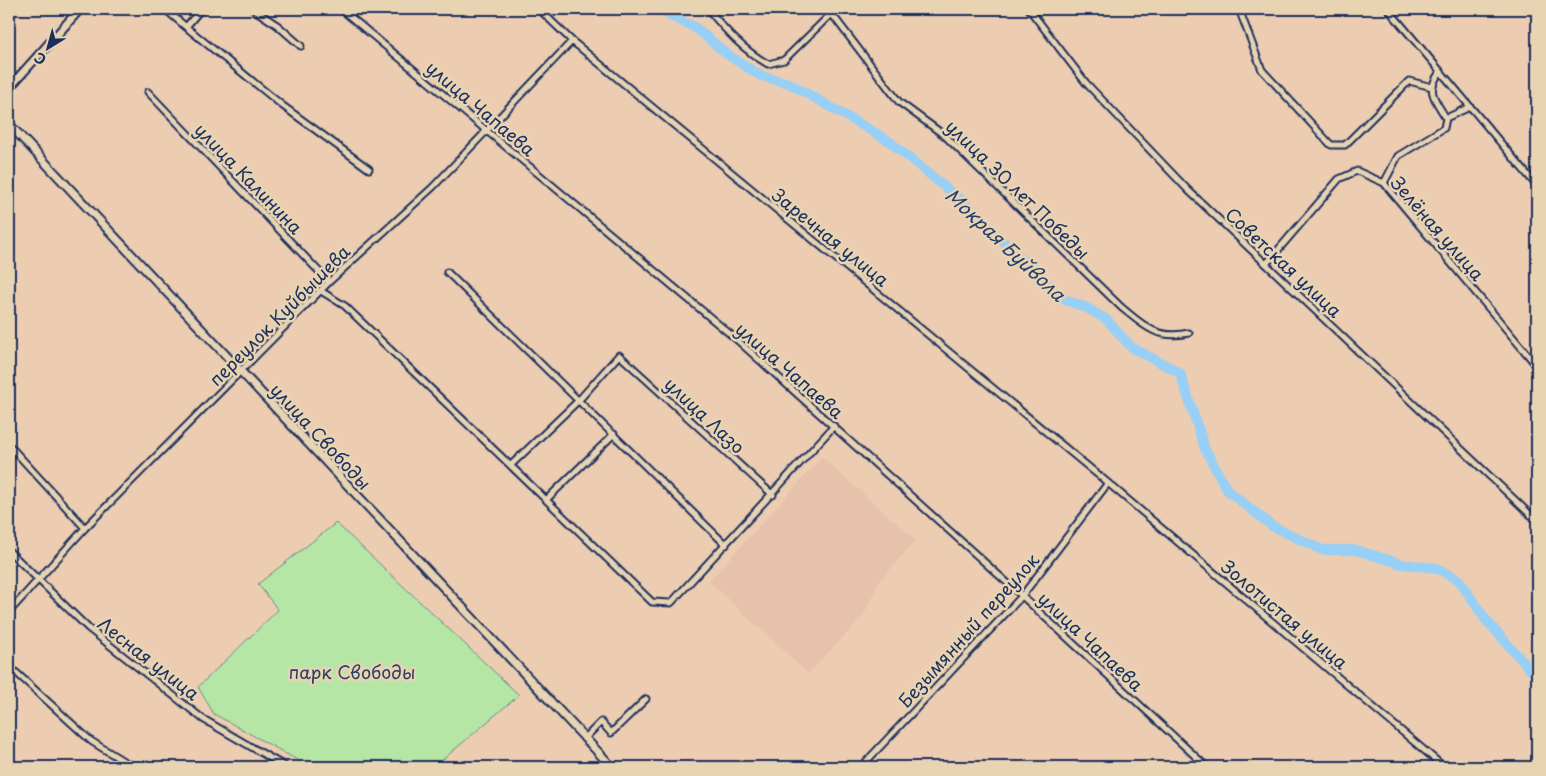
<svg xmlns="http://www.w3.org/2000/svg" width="1546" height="776" font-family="'Playpen Sans',sans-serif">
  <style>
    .built { fill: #e6c1ac }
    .green { fill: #b5e6a6; stroke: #688a82 }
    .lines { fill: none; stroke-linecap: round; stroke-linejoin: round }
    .river { stroke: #97cff6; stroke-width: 10 }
    .street-casing { stroke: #1b2f5e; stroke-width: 9 }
    .secondary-casing { stroke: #1b2f5e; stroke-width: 11 }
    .street { stroke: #e8d3b2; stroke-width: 5 }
    .secondary { stroke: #e8d3b2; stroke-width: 7 }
    .labels { text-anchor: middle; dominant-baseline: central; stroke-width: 5; stroke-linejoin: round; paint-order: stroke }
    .street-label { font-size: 18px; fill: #1b2f5e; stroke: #e8d3b2 }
    .park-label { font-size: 18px; fill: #2a4165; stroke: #e8d3b2 }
    .water-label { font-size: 19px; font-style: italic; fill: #273f6d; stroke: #e8d3b2 }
  </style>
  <rect width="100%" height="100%" fill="#edcdb1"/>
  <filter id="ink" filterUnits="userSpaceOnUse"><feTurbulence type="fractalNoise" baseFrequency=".02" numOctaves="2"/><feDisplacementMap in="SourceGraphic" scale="10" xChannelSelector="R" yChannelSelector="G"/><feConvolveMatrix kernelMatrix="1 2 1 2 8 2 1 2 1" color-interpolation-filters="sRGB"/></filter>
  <g filter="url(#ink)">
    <path class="built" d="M822,457l94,83 -37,42 -16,34 -55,58 -99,-93z"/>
    <path class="green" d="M336,523l183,172 -85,72h-124l-96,-53 -16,-27 80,-77 -20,-26z"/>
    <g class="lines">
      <path class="river" d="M656,9l40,19 32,27 33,21 28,7 100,58 75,62 97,95 26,10 20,12 24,27 49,26 25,76 22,41 45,36 50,24h34l46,14 34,4 23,12 27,40 51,57"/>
      <defs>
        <path id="street" d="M165,9l21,18 15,-18
          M253,9l24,16 24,21
          M341,9l395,330 286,257 185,171
          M539,9l33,32 536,442 336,284
          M708,9c18,22 35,41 60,55l16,-4 52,-51
          M828,9l71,93 45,33 177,172c23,19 36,33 68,26
          M1029,9l57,74 102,107 349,331
          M1239,9l23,61 69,75h14l64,-64 23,6
          M1388,9l149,177
          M1533,9l4,5
          M186,27l97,79 86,63
          M148,92l181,190
          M1446,118l24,-11
          M1384,183l14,-27 46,-28 2,-10c-11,-19 -21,-26 -6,-46
          M1266,264l73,-85 18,-8 27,12 153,183
          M447,272l279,273
          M321,291l24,15 307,296 19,1 163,-177
          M9,445l76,83
          M511,465l68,-65 40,-45 154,140
          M547,499l67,-65
          M9,551l79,77 115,91 83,48
          M9,612l76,-84 244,-246 104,-95 139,-146
          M9,666l82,75 42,26
          M584,739l17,-17 10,11 35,-34
          M861,767l161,-171 86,-113"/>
        <path id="secondary" d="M9,88l71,-79
          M9,124l603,643"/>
      </defs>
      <use href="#street" class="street-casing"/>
      <use href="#secondary" class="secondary-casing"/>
      <use href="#street" class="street"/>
      <use href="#secondary" class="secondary"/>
    </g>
  </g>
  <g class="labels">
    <g class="street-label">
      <text transform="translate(481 108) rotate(40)">улица Чапаева</text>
      <text transform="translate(249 178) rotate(46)">улица Калинина</text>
      <text transform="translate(1018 189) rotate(44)">улица 30 лет Победы</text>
      <text transform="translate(1438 228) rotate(49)">Зелёная улица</text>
      <text transform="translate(831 237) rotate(39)">Заречная улица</text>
      <text transform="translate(1284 262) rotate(43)">Советская улица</text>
      <text transform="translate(279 315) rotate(-45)">переулок Куйбышева</text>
      <text transform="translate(790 370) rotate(41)">улица Чапаева</text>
      <text transform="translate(705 415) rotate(43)">улица Лазо</text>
      <text transform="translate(321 436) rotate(47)">улица Свободы</text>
      <text transform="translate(1285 614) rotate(40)">Золотистая улица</text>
      <text transform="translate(968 630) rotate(-48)">Безымянный переулок</text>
      <text transform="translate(1091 641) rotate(43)">улица Чапаева</text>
      <text transform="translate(149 658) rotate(38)">Лесная улица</text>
    </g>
    <g class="park-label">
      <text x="352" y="671">парк Свободы</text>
    </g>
    <g class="water-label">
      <text transform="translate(1006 244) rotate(43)">Мокрая Буйвола</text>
    </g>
  </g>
  <rect width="1546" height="776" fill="none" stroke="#e8d3b2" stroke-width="30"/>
  <rect x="15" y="15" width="1516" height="746" fill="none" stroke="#1b2f5e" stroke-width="2" filter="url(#ink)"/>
  <g transform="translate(48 48) rotate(217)" stroke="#e8d3b2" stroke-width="4" paint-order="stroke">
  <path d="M0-4L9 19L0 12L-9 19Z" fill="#1b2f5e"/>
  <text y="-8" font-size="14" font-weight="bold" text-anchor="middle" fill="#1b2f5e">С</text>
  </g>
</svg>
